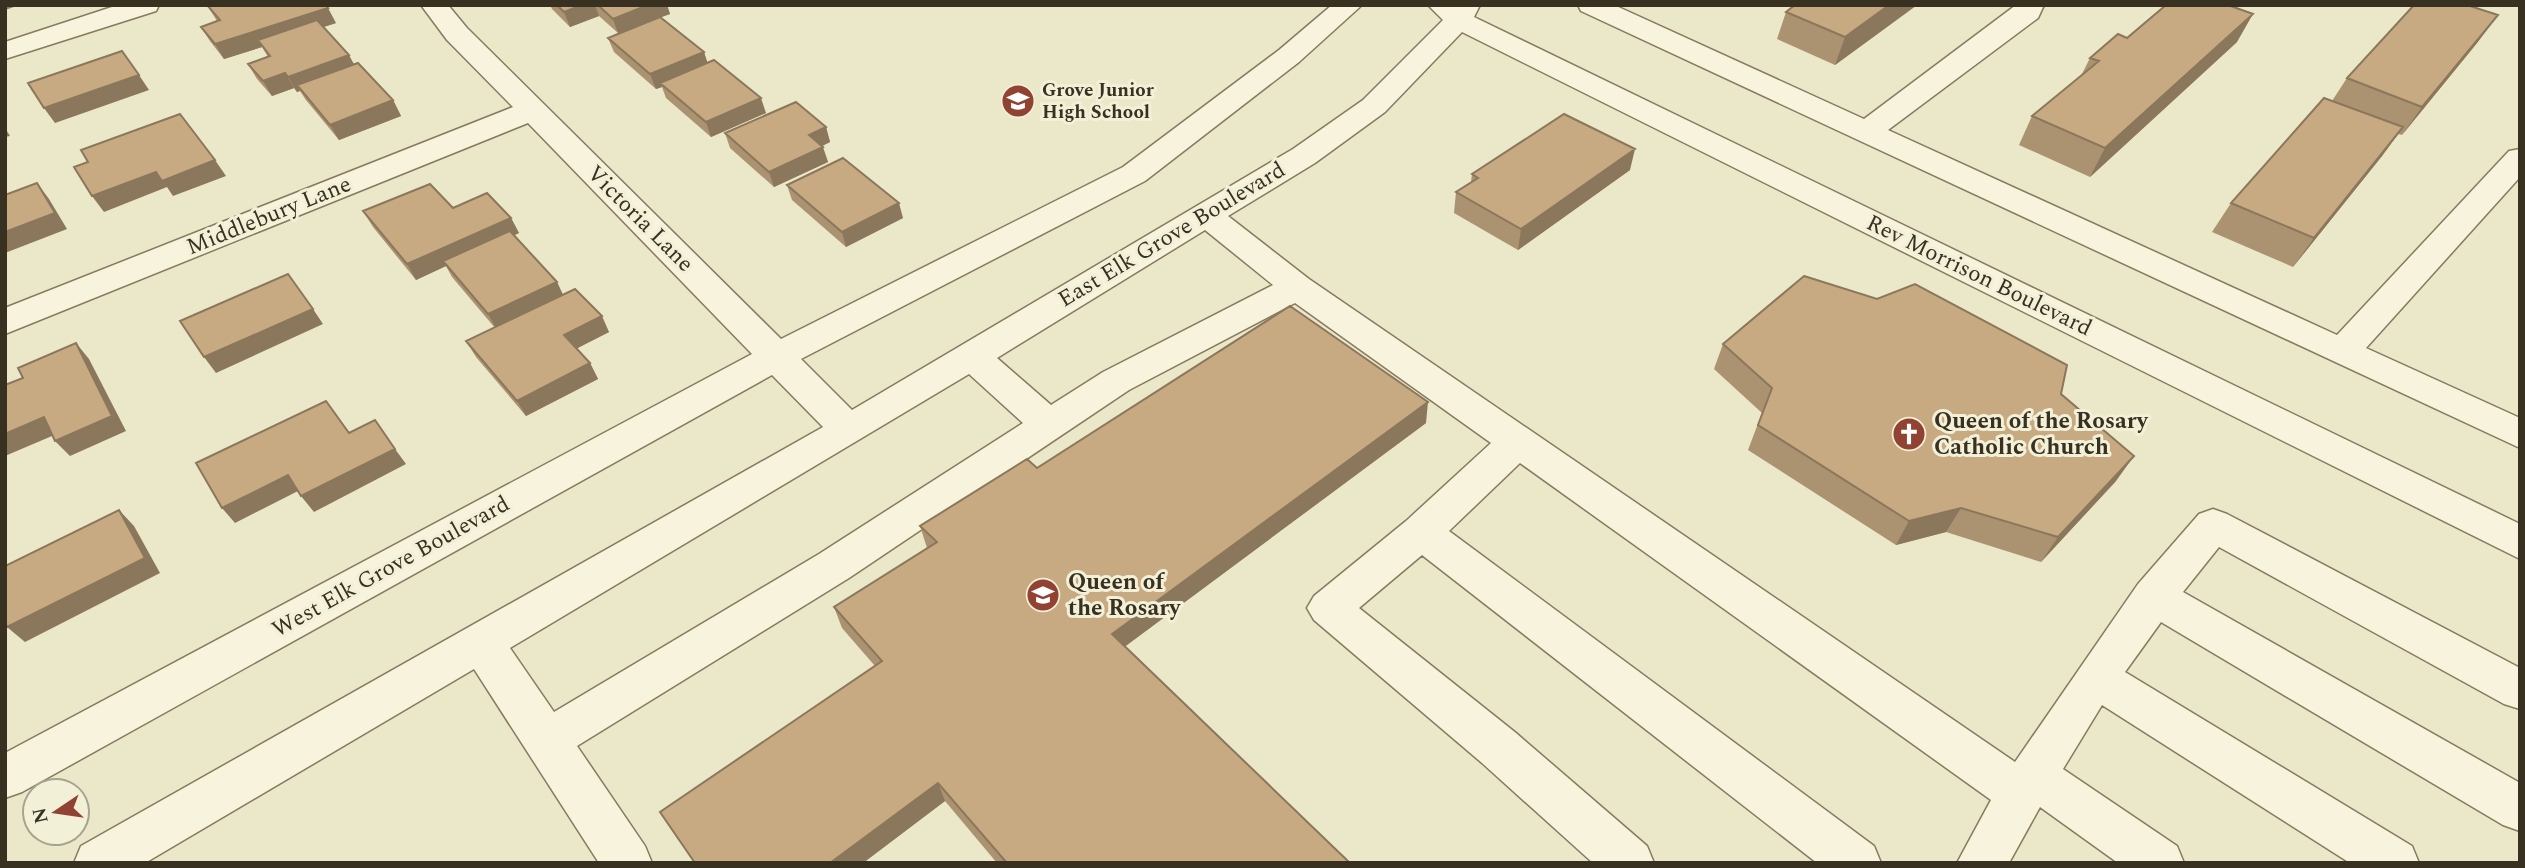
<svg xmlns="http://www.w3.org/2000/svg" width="2525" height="868" font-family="Spectral,serif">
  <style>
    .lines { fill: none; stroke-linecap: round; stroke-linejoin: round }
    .minor-casing { stroke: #867a5f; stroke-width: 3 }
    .minor { fill: #f7f3dc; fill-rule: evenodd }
    .wall { fill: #ab9270 }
    .shaded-wall { fill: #8b775b }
    .building { fill: #c7aa82; stroke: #8b775b; stroke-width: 2 }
    .labels { text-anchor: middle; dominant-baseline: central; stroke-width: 6; stroke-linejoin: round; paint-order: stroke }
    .far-poi-label { font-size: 19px; font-weight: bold; fill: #383021; stroke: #f3f0d8; text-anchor: start }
    .street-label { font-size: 23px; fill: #383021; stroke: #f3f0d8 }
    .poi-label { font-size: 23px; font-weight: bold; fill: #383021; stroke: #f3f0d8; text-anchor: start }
  </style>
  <rect width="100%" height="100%" fill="#ebe7c9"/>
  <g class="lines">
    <defs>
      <path id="minor" d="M118,5h41l-3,6 -151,48v-17z
        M421,5h27l19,23 314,311 342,-172 156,-117 53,-45h30l-63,57 -154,119 -344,178 51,51 441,-261 70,-49 80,-80 -15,-15h52l-6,12 1046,507v35l-1058,-527 -77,80 -70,51 -87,53 81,63 706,483 123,-178 61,-70 14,-5 14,5 293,154v41l-16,-5 -285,-157 -36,45 337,191v48l-17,-6 -342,-203 -36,50 287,174 7,17h-69l-248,-158 -39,64 114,77 7,17h-66l-78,-56 -31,56h-52l34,-63 -471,-337 -71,68 425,315 7,17h-64l-395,-308 -63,53 157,125 131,113 7,17h-61l-111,-100 -168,-143 -7,-12 7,-12 92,-75 85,-78 -196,-140 -166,87 -280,188 -272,168 68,100 7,17h-53l-125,-194 -329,194h-71l7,-17 742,-419 -51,-52 -750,417 -17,6v-45l747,-399 -224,-231 -523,211v-26l508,-201 -66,-67zM1205,230l68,55 -170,87 -52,33 -54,-47zM969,374l54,49 -204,131 -265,158 -44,-64z
        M1578,5h36l250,114 152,-114h28l-6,13 -150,112 449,205 172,-184 11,-2v28l-154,171 154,70v30l-939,-437z"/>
    </defs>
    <use href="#minor" class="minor-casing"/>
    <use href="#minor" class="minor"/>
  </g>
  <path class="wall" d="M207,5l129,18 -13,4 31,37 39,36 8,16 -62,24 -33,-40 -6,-9 -3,1 -3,-4 -22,8 -15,-17 -9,-15 20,-7 -6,-10 -38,12 -14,-18 -9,-14 16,-6z
    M550,5h117l3,9 -9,3 43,35 3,11 59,50 -55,24 -45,-39 -4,-11 -6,2 -42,-37 -6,-14 10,-5 -19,-17 -29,11 -18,-18z
    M1917,5l-82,60 -58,-26 9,-27z
    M2498,15l-21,28 -75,92 -4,-1 -16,22 -89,111 -81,-35 19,-29 101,-102 15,-23z
    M2237,42l-147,135 -71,-32 13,-29 49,-40 9,-18z
    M826,127l4,15 -8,4 6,16 -54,25 -44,-39 -5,-15z
    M1630,170l-112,80 -64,-37 2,-21 15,-10 1,-8z
    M787,185l116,33 -57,29 -54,-47z
    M453,208l58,10 8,15 -5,2 43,47 6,13 46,37 -32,16 13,15 8,16 -72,37 -50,-59 -10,-16 29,-13 -43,-51 -6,-11 -30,14 -43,-53 -10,-16z
    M1723,344l338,50 55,87 -75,81 -95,-30 -50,13 -148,-95 14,-37 -48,-44z
    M1426,423l-301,223 225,217h-353l-52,-62 -82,62h-168l180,-197 -33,-38 -8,-21 93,-59 -7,-22 117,-58z"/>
  <path class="shaded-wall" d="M5,5h15l-15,5z
    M582,5h13l4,11 -29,11 -6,-15z
    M648,5h19l3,9 -52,19 -5,-14z
    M1889,5h28l-82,60 10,-28z
    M328,8l8,15 -73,24 -5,-7 4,7 -38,12 -9,-15z
    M2253,14l-16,28 -147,135 15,-29z
    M2498,15l-21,28 -75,92 20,-28z
    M704,52l5,15 -49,16 2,4 -6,2 -6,-15z
    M349,55l8,15 -60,15 3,6 -3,1 -9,-15z
    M285,73l9,15 -22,8 -9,-15z
    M139,75l10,15 -94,33 -11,-15z
    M761,98l5,15 -55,24 -5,-15z
    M393,100l8,16 -62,24 -9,-15z
    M826,127l4,15 -16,8 -5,-15z
    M2403,127l-21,29 -89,111 21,-29z
    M5,128l5,8 -5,1z
    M823,147l5,15 -54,25 -5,-15z
    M1635,149l-5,21 -112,80 3,-21z
    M215,160l11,16 -53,20 -6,-9 -63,25 -12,-16 64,-24z
    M37,183l12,16 18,30 -62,24v-21z
    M899,203l4,15 -57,29 -4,-15z
    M511,218l8,15 -72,33 -4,-5 3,5 -30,14 -9,-16z
    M557,282l7,15 -67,33 -9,-16z
    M313,309l10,15 -107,49 -12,-16z
    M602,316l7,16 -37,19 -8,-16z
    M76,343l13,16 37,72 -56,25 -15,-15z
    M590,363l8,16 -72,37 -9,-15z
    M1428,402l-2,21 -311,231 -3,-20z
    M44,417l15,16 -54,23v-22z
    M395,449l11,15 -92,48 -13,-16z
    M2134,456l-18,25 -75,81 17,-25z
    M288,475l12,15 -65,33 -13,-15z
    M1961,508l-15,24 -50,13 13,-24z
    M119,510l15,16 26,47 -135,69 -18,-15z
    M938,783l7,18 -82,62h-33z"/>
  <path class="building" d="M207,5h118l3,3 -113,36 -14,-17 19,-7z
    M557,5h25l-18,7z
    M598,5h50l-35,14z
    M1795,5h94l-44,32 -59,-25z
    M2166,5h62l25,9 -148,134 -73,-32 67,-55 -9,-3 28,-24 9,4z
    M2414,5h53l31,10 -76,92 -75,-29z
    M660,17l44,35 -54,22 -42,-36z
    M317,20l32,35 -61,22 -3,-4 -22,8 -15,-17 22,-8 -12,-16z
    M122,51l17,24 -95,33 -16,-25z
    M714,60l47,38 -55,24 -46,-39z
    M358,63l35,37 -63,25 -33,-40z
    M2324,98l79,29 -89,111 -83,-35z
    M796,102l30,25 -17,8 14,12 -54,25 -44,-39z
    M180,114l35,46 -53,21 -6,-9 -64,24 -18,-29 14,-5 -7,-12z
    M1564,114l71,35 -114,80 -65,-37 22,-14 -6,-4z
    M843,158l56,45 -57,29 -55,-47z
    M37,183l18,30 -50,19v-37z
    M430,184l23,24 34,-15 24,25 -104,46 -44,-53z
    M510,231l47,51 -69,32 -45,-53z
    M288,274l25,35 -109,48 -24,-36z
    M1804,276l73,23 38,-15 152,81 -6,29 73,62 -76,81 -97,-29 -52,13 -151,-96 14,-37 -49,-44z
    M575,289l27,27 -38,19 26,28 -73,38 -51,-60z
    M1290,306l138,96 -316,232 238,229h-343l-69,-80 -108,80h-135l-35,-51 222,-151 -48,-54 103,-65 -17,-16 107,-67 10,9z
    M76,343l36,73 -57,25 -11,-24 -39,17v-49l18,-7 -5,-10z
    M326,401l23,32 26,-13 20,29 -94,47 -13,-21 -66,33 -26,-45z
    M119,510l26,48 -138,69 -2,-5v-56z"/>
  <defs>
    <symbol id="school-disc" viewBox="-11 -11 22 22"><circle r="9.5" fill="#914233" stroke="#f3f0d8"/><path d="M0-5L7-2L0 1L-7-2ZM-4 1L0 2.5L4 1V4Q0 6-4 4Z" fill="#fff"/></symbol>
    <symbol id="church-disc" viewBox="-11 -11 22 22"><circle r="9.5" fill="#914233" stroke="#f3f0d8"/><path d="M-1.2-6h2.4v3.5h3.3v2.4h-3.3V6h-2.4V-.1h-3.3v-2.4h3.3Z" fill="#fff"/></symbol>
  </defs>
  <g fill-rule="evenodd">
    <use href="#school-disc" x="999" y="82" width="38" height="38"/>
    <use href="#church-disc" x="1890" y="415" width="38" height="38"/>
    <use href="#school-disc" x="1024" y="576" width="38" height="38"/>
  </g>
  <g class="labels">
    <g class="far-poi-label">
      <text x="1042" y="90">Grove Junior<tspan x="1042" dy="22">High School</tspan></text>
    </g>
    <g class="street-label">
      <text transform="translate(269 216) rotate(-22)">Middlebury Lane</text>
      <text transform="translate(640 219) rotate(45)">Victoria Lane</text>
      <text transform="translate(1172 235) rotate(-31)">East Elk Grove Boulevard</text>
      <text transform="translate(1979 276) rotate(26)">Rev Morrison Boulevard</text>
      <text transform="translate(391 567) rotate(-29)">West Elk Grove Boulevard</text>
    </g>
    <g class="poi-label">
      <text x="1934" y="421">Queen of the Rosary<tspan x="1934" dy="26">Catholic Church</tspan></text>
      <text x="1068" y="582">Queen of<tspan x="1068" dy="26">the Rosary</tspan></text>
    </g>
  </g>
  <rect width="2525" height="868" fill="none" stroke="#383021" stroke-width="14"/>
  <g transform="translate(56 812) rotate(257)"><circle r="33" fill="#f3f0d8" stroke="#a8a38f" stroke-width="2"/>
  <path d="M0-5L12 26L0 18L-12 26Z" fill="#914233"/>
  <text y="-10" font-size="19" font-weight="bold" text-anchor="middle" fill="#383021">N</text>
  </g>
</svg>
